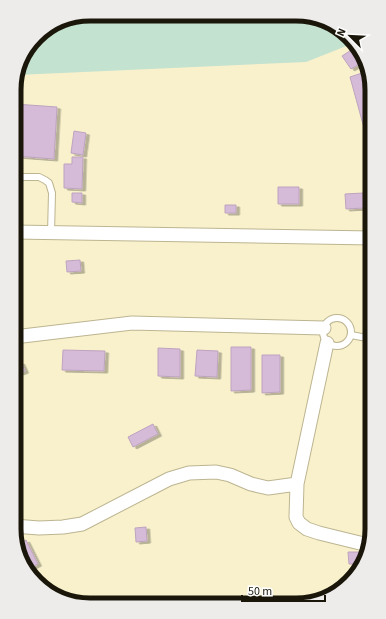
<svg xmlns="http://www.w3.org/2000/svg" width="386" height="619" font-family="'Source Sans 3',sans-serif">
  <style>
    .green { fill: #c4e2d0 }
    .building { fill: #d5bbd8; stroke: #bda3bf; filter: url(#shadow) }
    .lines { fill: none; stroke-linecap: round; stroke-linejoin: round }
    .lane-casing { stroke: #bcb591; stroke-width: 8 }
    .street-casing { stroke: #bcb591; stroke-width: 15 }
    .lane { stroke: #fff; stroke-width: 6 }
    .street { stroke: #fff; stroke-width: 13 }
    .rim { fill: none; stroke: #1a170a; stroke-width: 5 }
  </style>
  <defs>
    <filter id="shadow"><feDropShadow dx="3.5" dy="2" stdDeviation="0" flood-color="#0004"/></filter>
  </defs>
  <rect width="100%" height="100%" fill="#f9f1cc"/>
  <path class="green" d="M90,14l221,1 35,18 8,10 -48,19 -289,13 23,-42z"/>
  <path class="building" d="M356,47l10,13 -15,9 -9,-13z
    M368,71l4,19v67l-22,-80z
    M15,104l42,3 -3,52 -39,-3z
    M74,131l12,2 -3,22 -12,-2z
    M72,157h11l-1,32 -18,-1v-24h8z
    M278,187h21v17h-21z
    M72,193h10v10l-10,-1z
    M363,193l1,15 -18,1 -1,-15z
    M225,205h11v8h-11z
    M80,260l1,11 -14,1 -1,-11z
    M231,347h20v43l-20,1z
    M158,348l22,1v28l-22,-1z
    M63,350l42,1 -1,20 -42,-1z
    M197,350l21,1 -1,26 -22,-1z
    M262,355h18v37l-18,1z
    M21,362l4,9 -5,2 -4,-9z
    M153,424l5,10 -25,13 -5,-10z
    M146,527l1,14 -11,1 -1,-14z
    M26,540l12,24 -10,5 -8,-11 -3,-13z
    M348,552h17l-4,12h-12z"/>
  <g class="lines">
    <defs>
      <path id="lane" d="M14,177h25l6,3 4,3 3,10 -1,40
        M323 332a14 14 0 1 1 28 0a14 14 0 1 1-28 0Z
        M351,335l21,4"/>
      <path id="street" d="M14,232l358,6
        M14,337l118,-14 192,5
        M327,343l-30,141 -1,33 3,6 8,6 12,4 49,12
        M14,526l25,2 24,-1 19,-3 87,-45 20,-6 27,-1 14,3 21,9 17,4 29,-4"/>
    </defs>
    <use href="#lane" class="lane-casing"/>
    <use href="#street" class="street-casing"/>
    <use href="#lane" class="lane"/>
    <use href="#street" class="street"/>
  </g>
  <path d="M0 0H386V619H0ZM90 21H296A69 69 0 0 1 365 90V529A69 69 0 0 1 296 598H90A69 69 0 0 1 21 529V90A69 69 0 0 1 90 21Z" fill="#edeceb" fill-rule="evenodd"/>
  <path class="rim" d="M90 21H296A69 69 0 0 1 365 90V529A69 69 0 0 1 296 598H90A69 69 0 0 1 21 529V90A69 69 0 0 1 90 21Z"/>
  <g transform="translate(350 36) rotate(294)" stroke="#ffffff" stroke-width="3" paint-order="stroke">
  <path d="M0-3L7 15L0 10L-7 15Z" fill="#1a170a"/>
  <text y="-6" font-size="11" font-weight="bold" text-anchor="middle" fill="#1a170a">N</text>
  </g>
  <path d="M242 595v6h83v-6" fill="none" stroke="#1a170a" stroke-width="2"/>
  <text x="248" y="595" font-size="12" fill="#1a170a" stroke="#ffffff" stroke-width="3" paint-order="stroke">50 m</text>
</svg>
